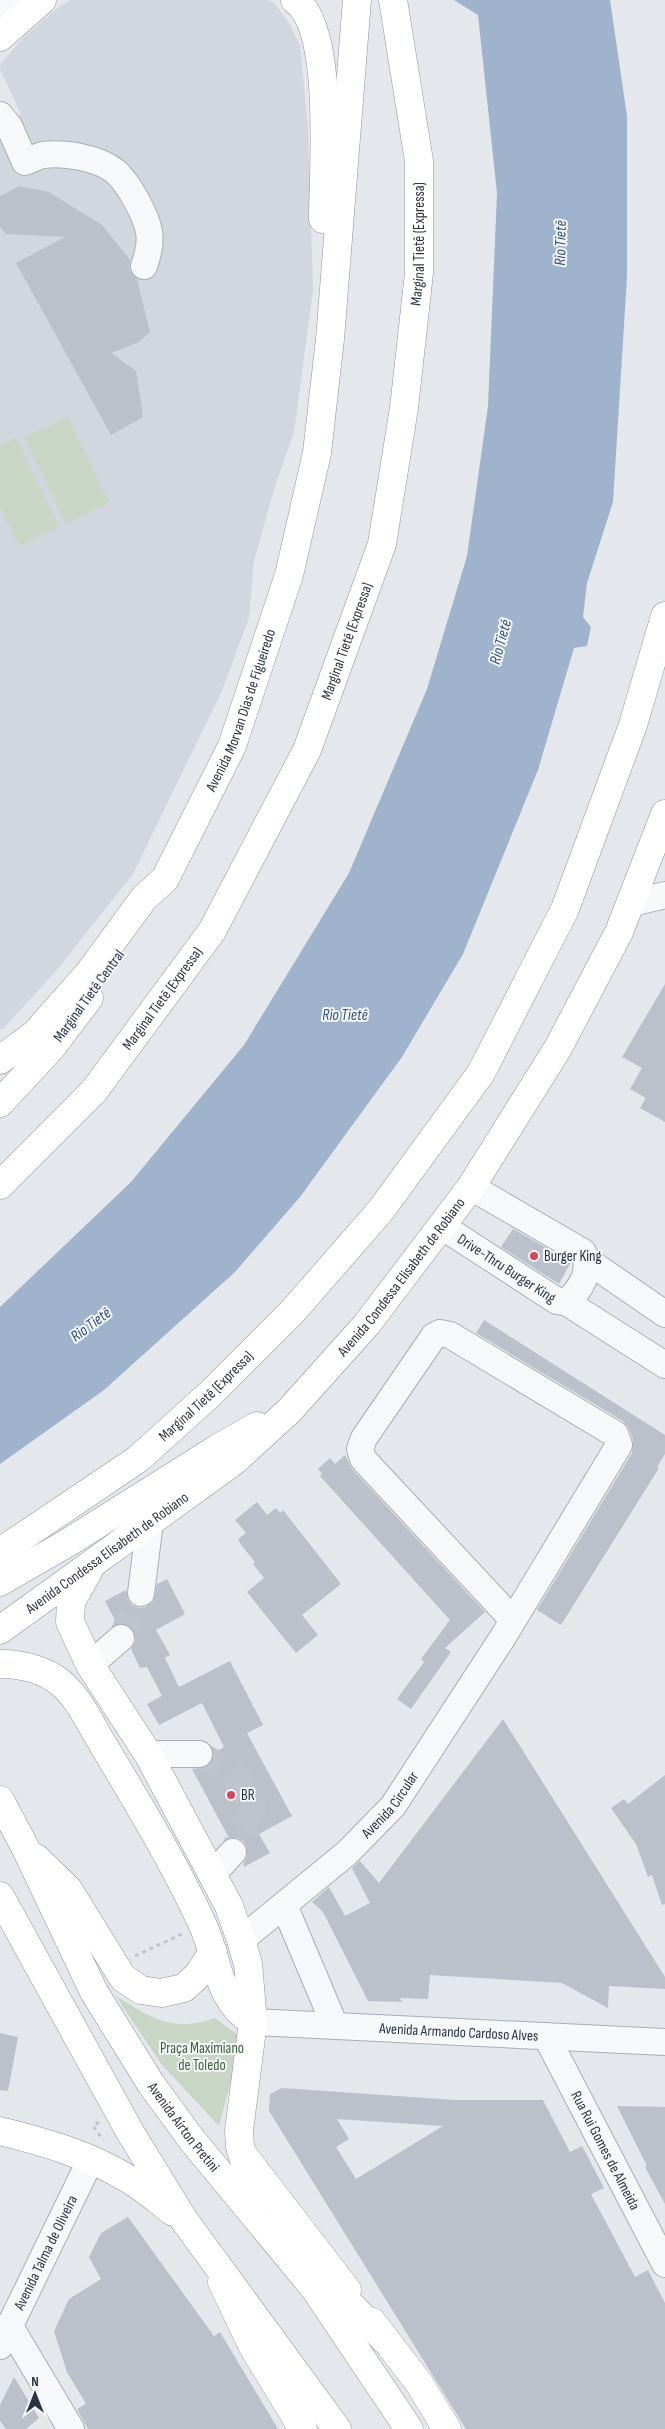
<svg xmlns="http://www.w3.org/2000/svg" width="665" height="2429" font-family="'Sofia Sans Condensed',sans-serif">
  <style>
    .built { fill: #d2d6de }
    .green { fill: #c9d6c5 }
    .water { fill: #9fb4cc }
    .building { fill: #bbc0ca; fill-rule: evenodd }
    .lines { fill: none; stroke-linecap: round; stroke-linejoin: round }
    .minor-tunnel { stroke: #bfc3cb; stroke-width: 26; stroke-dasharray: 26 13; stroke-linecap: butt }
    .minor-casing { stroke: #a9aeb7; stroke-width: 28 }
    .major-casing { stroke: #a3abb8; stroke-width: 29 }
    .highway-casing { stroke: #8b94a3; stroke-width: 29 }
    .path { stroke: #c2c5cb; stroke-width: 3; stroke-dasharray: 4 4; stroke-linecap: butt }
    .minor { stroke: #f7f8fa; stroke-width: 26 }
    .major { stroke: #fff; stroke-width: 28 }
    .highway { stroke: #fff; stroke-width: 28 }
    .poi-dot { fill: #d1495b; stroke: #f4f6f9; stroke-width: 2 }
    .labels { text-anchor: middle; dominant-baseline: central; stroke-width: 4; stroke-linejoin: round; paint-order: stroke }
    .street-label { font-size: 15px; fill: #2b3445; stroke: #f4f6f9 }
    .poi-label { font-size: 15px; fill: #2b3445; stroke: #f4f6f9; text-anchor: start }
    .park-label { font-size: 15px; fill: #3f6138; stroke: #f4f6f9 }
    .water-label { font-size: 16px; font-style: italic; fill: #34527a; stroke: #f4f6f9 }
  </style>
  <rect width="100%" height="100%" fill="#e4e7ec"/>
  <path class="built" d="M70,0h198l7,4 14,19 11,22 8,84 5,161 -19,142 -19,54 -21,75 -5,57 -28,75 -88,181 -77,97 -54,59 -2,-2v-904l21,-10 -21,-45v-5l24,-27 36,-31z"/>
  <path class="green" d="M68,417l41,85 -43,22 -42,-87z
    M16,438l43,89 -40,19 -19,-39v-62z
    M115,1995c35,23 58,38 100,23l27,20 -23,88 -57,-61z"/>
  <path class="water" d="M454,0h156l17,116v161l-14,225 -26,81 -4,34 8,10 -4,19 -13,2 -36,122 -75,184 -61,103 -102,140 -65,75 -131,118 -104,74v-157l131,-125 113,-137 105,-172 78,-184 40,-133 21,-150 9,-213 -19,-178z"/>
  <path class="building" d="M19,186l30,6 53,33 28,35 -1,9 8,10 13,53 -11,10 -28,11 25,18 7,46 -32,18 -95,-172 49,-26 -59,-3 -6,-7v-31z
    M665,984v138l-25,-14 6,-10 -16,-9 12,-21 -20,-11z
    M513,1229l58,33 -12,22 -58,-37z
    M484,1320l181,115v19l-8,13 2,1 -98,157 -24,-15 95,-157 1,-13 -4,-11 -6,-8 -147,-88z
    M345,1455l7,14 133,143 -40,36 6,4 -40,57 -14,-10 27,-37 -3,-3 29,-39 -130,-144 2,-2 -4,-5 12,-11 5,6z
    M257,1502l10,13 9,-7 4,5 3,-3 58,74 -39,31 16,20 -22,18 -49,-61 17,-14 -11,-14 2,-2 -14,-17 -3,-6 8,-6 -11,-13z
    M167,1579l18,35 -29,16 14,25 -5,3 14,29 51,-26 33,64 -16,8 45,83 -33,18 11,19 -26,14 -1,-3 4,-8v-9l-4,-6 -6,-3h-8l-37,-69 15,-2 5,-6 2,-8 10,-6 -22,-44 -43,22 -12,-21 15,-8 -15,-29 -7,1 -9,-19 4,-7 1,-7 -3,-6 -7,-5h-9l-12,-23 21,-11 1,8 5,7 7,3 7,-1 7,-5 4,-18z
    M503,1719l162,258v12l-56,-3 -1,22 -46,-25 -132,-8 -2,24 -28,-1 2,4 -34,-1 -45,-89 -11,-10 17,-15 16,29 25,-13 -18,-35 8,-7 19,22z
    M665,1775v129l-3,1 -10,-30 -4,2 -12,-33 -25,-36 13,-9 4,5z
    M0,2033l18,4 -10,54 -8,-1z
    M282,2088l173,12h88l27,52 12,-6 6,11 16,31 -13,6 44,83 13,-7 17,33v126h-199l-197,-318 1,-17zM337,2119l106,7 -87,53 -20,-32 13,-8z
    M617,2106l48,1v97l-20,-37 2,-1z
    M128,2217l86,119 6,-4 58,97h-190l-11,-20 9,-5 -19,-32 -13,-41 15,-32 32,-20 -12,-22 12,-24z
    M14,2377l25,41 -13,11h-20l-6,-8v-16z"/>
  <g class="lines">
    <path class="minor-tunnel" d="M121,1638l20,-45
      M199,1754l36,20 18,34 -20,44"/>
    <defs>
      <g id="minor">
        <path d="M0,18l8,-18"/>
        <path d="M0,115l9,11 16,36c6,-2 12,-6 18,-7 22,-3 56,3 73,17 13,12 30,43 33,60 2,11 -1,23 -5,34"/>
        <path d="M632,903l33,-8"/>
        <path id="s1" d="M443,1227l114,74 9,1c15,-12 27,-33 17,-50l-112,-65"/>
        <path d="M588,1261l77,53"/>
        <path d="M566,1302l99,63"/>
        <path d="M141,1593l9,-71"/>
        <path d="M90,1665l31,-27"/>
        <path d="M148,1754h51"/>
        <path d="M212,1875l21,-23"/>
        <path d="M284,1905l51,121"/>
        <path id="s2" d="M241,1940l106,-87 46,-47 110,-169 116,-192 -4,-11 -165,-99 -10,-2 -6,3 -70,102 -4,11 3,10 150,161"/>
        <path id="s3" d="M253,2022l412,20"/>
        <path id="s4" d="M546,2036l119,228"/>
        <path d="M9,2325l62,104"/>
        <path id="s5" d="M0,2346l91,-187"/>
      </g>
      <path id="major" d="M244,2156l103,134
        M222,2282l31,65 50,82
        M372,2322l47,61 28,46"/>
      <g id="highway">
        <path d="M295,0c40,28 28,171 28,219"/>
        <path d="M0,37l42,-37"/>
        <path id="s6" d="M0,1060l35,-26 54,-61 55,-75 21,-19 67,-133 57,-171 28,-122 13,-114 27,-339"/>
        <path d="M0,1103l51,-55 38,-50"/>
        <path id="s7" d="M0,1185l94,-94 118,-160 95,-181 75,-206 22,-136 15,-135v-112l-26,-161"/>
        <path id="s8" d="M0,1552l138,-93 72,-65 83,-83 88,-101 100,-137 84,-164 68,-184 32,-109"/>
        <path d="M89,1570l-18,32 -1,20 20,43 58,89 81,152 12,34 7,24 5,58 -14,108 1,17 16,51 -2,17"/>
        <path d="M0,1582l69,-40 146,-92 42,-24"/>
        <path id="s9" d="M0,1630l233,-168 56,-51 78,-87 104,-137 87,-139 61,-116 46,-118"/>
        <path d="M0,1664c17,-1 40,5 54,14 24,15 37,48 51,70 34,57 68,113 96,173 18,36 14,78 52,101"/>
        <path id="s10" d="M0,1800l26,49 68,143 57,92 41,56 123,149 94,140"/>
        <path d="M36,1858l32,31 55,89 18,12 20,3 23,-5 14,-13 15,-23"/>
        <path d="M0,1896l130,236 54,88 153,209"/>
        <path d="M0,2131c45,11 90,24 130,49 15,9 29,21 43,32"/>
        <path d="M316,2274h4l66,67"/>
      </g>
    </defs>
    <use href="#minor" class="minor-casing"/>
    <use href="#major" class="major-casing"/>
    <use href="#highway" class="highway-casing"/>
    <path class="path" d="M135,1956l47,-22
      M99,2122l-6,4 10,14"/>
    <use href="#minor" class="minor"/>
    <use href="#major" class="major"/>
    <use href="#highway" class="highway"/>
  </g>
  <g class="poi-dot">
    <circle cx="534" cy="1256" r="5"/>
    <circle cx="231" cy="1795" r="5"/>
  </g>
  <g class="labels">
    <g class="street-label">
      <text stroke="none"><textPath href="#s7" startOffset="1058">Marginal Tietê (Expressa)</textPath></text>
      <text stroke="none"><textPath href="#s7" startOffset="652">Marginal Tietê (Expressa)</textPath></text>
      <text stroke="none"><textPath href="#s6" startOffset="432">Avenida Morvan Dias de Figueiredo</textPath></text>
      <text transform="translate(89 996) rotate(-54)">Marginal Tietê Central</text>
      <text stroke="none"><textPath href="#s7" startOffset="248">Marginal Tietê (Expressa)</textPath></text>
      <text stroke="none"><textPath href="#s1" startOffset="76">Drive-Thru Burger King</textPath></text>
      <text stroke="none"><textPath href="#s9" startOffset="538">Avenida Condessa Elisabeth de Robiano</textPath></text>
      <text stroke="none"><textPath href="#s8" startOffset="259">Marginal Tietê (Expressa)</textPath></text>
      <text stroke="none"><textPath href="#s9" startOffset="132">Avenida Condessa Elisabeth de Robiano</textPath></text>
      <text stroke="none"><textPath href="#s2" startOffset="202">Avenida Circular</textPath></text>
      <text stroke="none"><textPath href="#s3" startOffset="206">Avenida Armando Cardoso Alves</textPath></text>
      <text stroke="none"><textPath href="#s10" startOffset="376">Avenida Aírton Pretini</textPath></text>
      <text stroke="none"><textPath href="#s4" startOffset="129">Rua Rui Gomes de Almeida</textPath></text>
      <text stroke="none"><textPath href="#s5" startOffset="104">Avenida Talma de Oliveira</textPath></text>
    </g>
    <g class="poi-label">
      <text x="544" y="1256">Burger King</text>
      <text x="241" y="1795">BR</text>
    </g>
    <g class="park-label">
      <text x="202" y="2048">Praça Maximiano<tspan x="202" dy="17">de Toledo</tspan></text>
    </g>
    <g class="water-label">
      <text transform="translate(561 243) rotate(-89)">Rio Tietê</text>
      <text transform="translate(501 642) rotate(-75)">Rio Tietê</text>
      <text x="345" y="1015">Rio Tietê</text>
      <text transform="translate(91 1325) rotate(-37)">Rio Tietê</text>
    </g>
  </g>
  <g transform="translate(35 2394)" stroke="#f4f6f9" stroke-width="4" paint-order="stroke">
  <path d="M0-4L9 19L0 12L-9 19Z" fill="#2b3445"/>
  <text y="-8" font-size="14" font-weight="bold" text-anchor="middle" fill="#2b3445">N</text>
  </g>
</svg>
